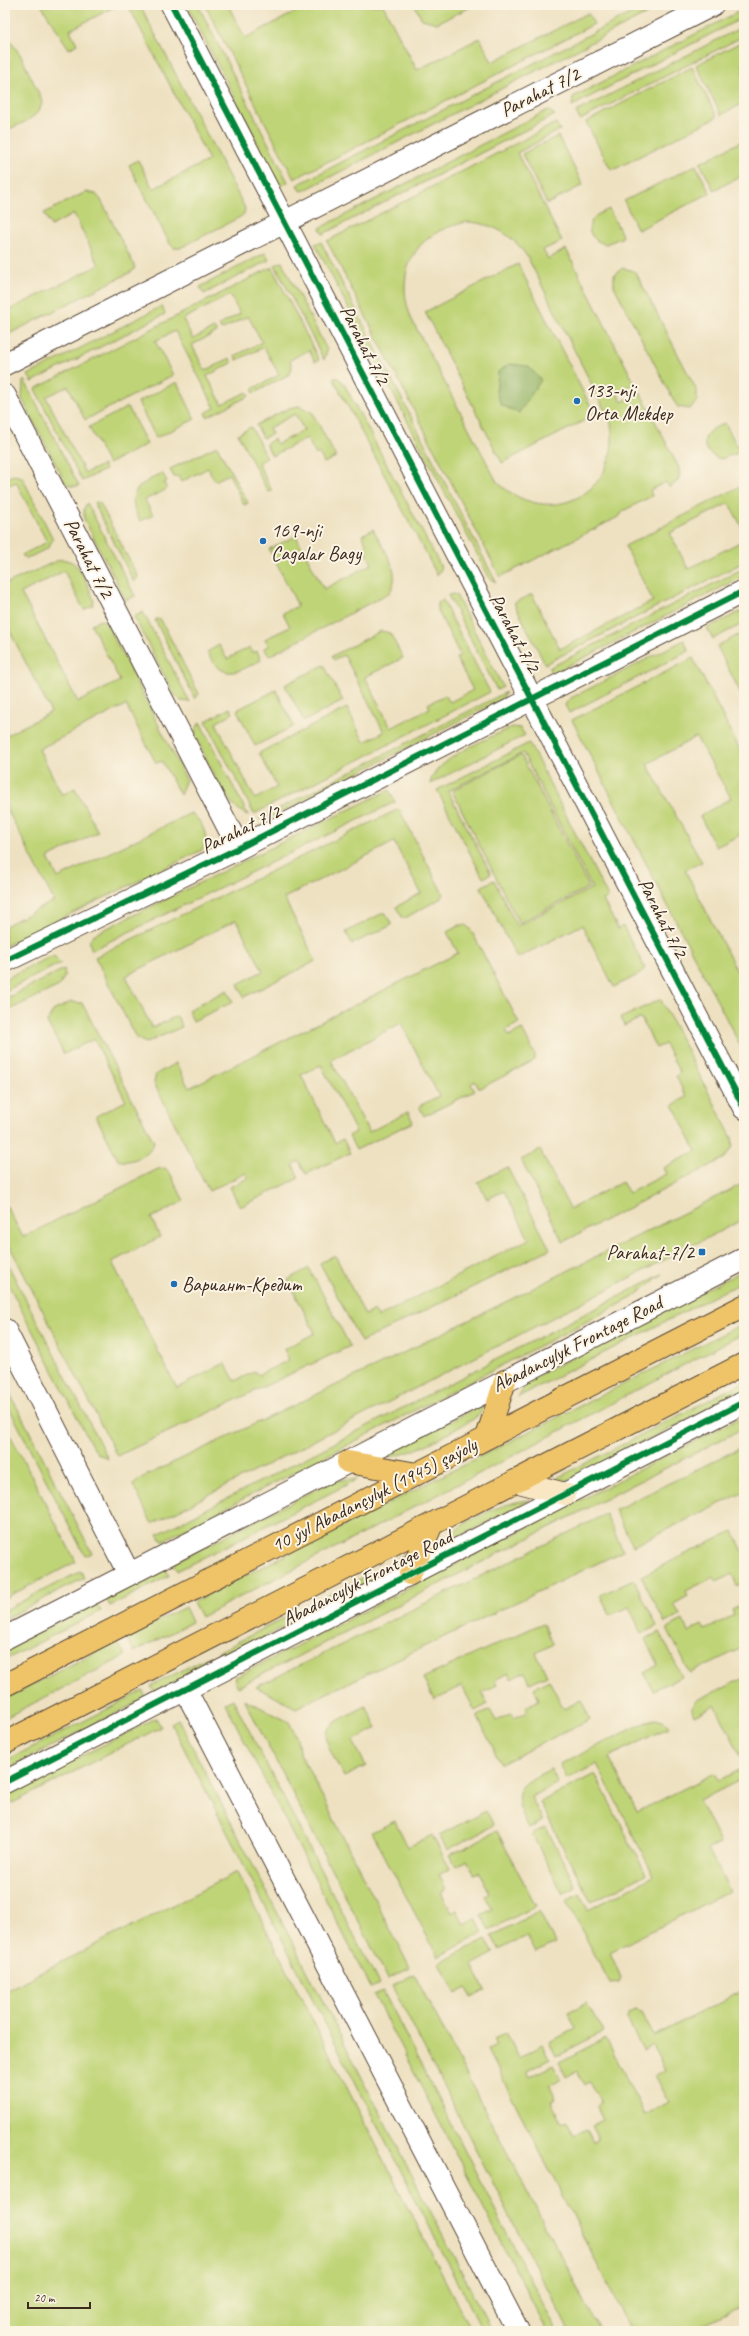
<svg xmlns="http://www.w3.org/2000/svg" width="749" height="2336" font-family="Caveat,sans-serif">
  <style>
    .green { fill: #bfd477; stroke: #7d7f4a; fill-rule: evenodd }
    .forest { fill: #97b668; stroke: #697043 }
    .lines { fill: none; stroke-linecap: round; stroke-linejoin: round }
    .minor-casing { stroke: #564536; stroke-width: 24 }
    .secondary-casing { stroke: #564536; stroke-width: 24 }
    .primary-casing { stroke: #564536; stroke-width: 24 }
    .minor { stroke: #fff; stroke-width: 22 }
    .secondary { stroke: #f9e7c3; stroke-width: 22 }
    .primary { stroke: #efc469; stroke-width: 22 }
    .cycleway-casing { stroke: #fcf5e5; stroke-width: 8 }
    .cycleway { stroke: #00873e; stroke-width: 6 }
    .poi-dot { fill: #1f6fb2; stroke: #fcf5e5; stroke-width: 1.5 }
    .labels { text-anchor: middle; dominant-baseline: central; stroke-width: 4; stroke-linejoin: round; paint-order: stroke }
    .street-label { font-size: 20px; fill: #3b2a1e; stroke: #fcf5e5 }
    .poi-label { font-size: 20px; fill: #3b2a1e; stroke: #fcf5e5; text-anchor: start }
  </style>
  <rect width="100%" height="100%" fill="#fcf5e5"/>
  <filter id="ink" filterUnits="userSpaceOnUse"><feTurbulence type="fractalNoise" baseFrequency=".025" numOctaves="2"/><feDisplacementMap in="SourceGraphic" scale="8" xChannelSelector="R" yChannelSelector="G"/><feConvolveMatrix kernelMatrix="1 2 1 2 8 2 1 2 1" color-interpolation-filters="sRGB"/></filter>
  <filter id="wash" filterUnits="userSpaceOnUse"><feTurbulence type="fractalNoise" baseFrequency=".012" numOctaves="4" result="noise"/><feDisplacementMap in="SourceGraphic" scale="16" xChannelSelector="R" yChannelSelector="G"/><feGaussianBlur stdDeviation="0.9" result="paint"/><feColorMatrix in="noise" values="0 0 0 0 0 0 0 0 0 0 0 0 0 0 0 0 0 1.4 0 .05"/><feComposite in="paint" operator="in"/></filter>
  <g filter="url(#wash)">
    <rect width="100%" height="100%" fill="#eee1c1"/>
    <path class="green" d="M41,5h77l-48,25 7,14 -8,5z
      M128,5h12l105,203 -1,6 -4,3 -60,31h-6l-4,-4 -41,-79 9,-5 15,29 56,-29z
      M187,5h11l90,177 -8,4z
      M205,5h23l17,33 64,-33h74l34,65 63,-32 12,24 96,-49 6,11 -300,155z
      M414,5h61l-38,18 -15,-4z
      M647,5h17l-361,186 -3,-1 -3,-5z
      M744,9v8l-172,89 1,-9z
      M744,26v10l-164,84 -4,-8z
      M5,35l15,19 22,46c0,18 -23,24 -37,31z
      M743,41l1,62 -23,12 -25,-50z
      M692,67l25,50 -102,52 -5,-1 -24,-46z
      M548,110l7,5 -232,119 -3,-6z
      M556,123l4,7 -43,23 45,88 -19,9 5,9 18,-10 69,135 -18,9 5,9 18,-10 39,76c2,10 -1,15 -10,19l-3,-5 -16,8 2,6 -29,15 -3,5 -120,61 -173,-336zM468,222c27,2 45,13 60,36l83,165c11,71 -62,108 -114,59l-86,-164c-18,-49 6,-88 57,-96z
      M558,136l25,49 -36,19 -25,-50z
      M744,140v35l-30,15 -14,-27z
      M696,165l14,28 -72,37 -14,-29z
      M86,192l10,2 5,6 34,67 -2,4 -128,65v-24l94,-47 -25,-51 -23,12 -7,-13z
      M609,209l14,28 -17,7c-12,-2 -22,-13 -13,-25 3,-5 11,-7 16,-10z
      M321,242l175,340 -6,-3 -175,-335z
      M265,253l4,7 -65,34 -4,-7z
      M282,262l45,88 -3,10 -49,-95z
      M518,264l77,151 -93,48 -77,-151z
      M272,267l47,93 -4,2 -6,-12 -19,10 2,8 -2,6 -36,19 -2,-4 27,-14 -15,-28 -27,13 -2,-4 27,-14 -14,-26 -27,14 -2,-5 21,-11 -10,-19 -47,24 10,20 21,-11 3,4 -25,13 13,26 25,-13 2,5 -25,13 15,28 25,-12 2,4 -42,21 -2,-4 10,-5 -40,-77 -20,10 18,34 -88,45 -17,-34 -22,11 39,76 18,-8 2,5 -23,11 -47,-92z
      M623,268l11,3 3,4 60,116v11l-8,7 -11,-2 -3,-4 -61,-117v-11z
      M162,306l3,8 -133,68 -4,-7z
      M333,378h5l5,4 97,183 1,4 -4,6z
      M23,381h2l54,105h-9l-5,-4 -43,-83z
      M177,382l18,37 -39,19 -18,-36z
      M299,406l13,6 24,45 -12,6 -5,-10 -3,2 -9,-17 -35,18 -6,-12 8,-5 3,5 27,-14 -9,-16 -26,14 3,6 -9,4 -7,-13 33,-17z
      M128,407l19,37 -39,20 -19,-37z
      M725,423l15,29 -19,7c-11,-2 -22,-14 -13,-26 4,-5 11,-7 17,-10z
      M251,427l16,31 -9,5 14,28 -4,1 -30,-58z
      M217,446l31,57 -4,2 -15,-31 -14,7 -7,-13 -27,14 -3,-6 -4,1 -4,-8z
      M162,473l5,8 -3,2 3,6 -22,11 8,15 -13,6c-16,-29 -2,-35 22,-48z
      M13,475l9,2 31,62 -5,9 -22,11 -4,-4 25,-13 -31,-60 -11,5v-8z
      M737,488h7v43l-15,-28 -59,30 18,36 56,-29v22l-199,102 -31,-61 18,-9 28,55 93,-48 -28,-55z
      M95,502l5,1 38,74 -4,5 -40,-79z
      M87,503l48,93 -9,4 -42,-81v-11z
      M373,529c10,19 31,45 16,64l-120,63 -5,-8 5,-2 -4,-7 25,-12 -7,-14 15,-7 -29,-57 27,-13 28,53 48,-25 -8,-17 3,-2 -5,-10z
      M59,560c21,-4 28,25 35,40l-1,5 -9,5 -20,-39 -43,22 57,109 42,-21 -29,-57 10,-4 5,2 80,157 -6,16 -18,-34 -6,2 -30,-58 -87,44 23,46 13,-7 23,44 -50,26 10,20 133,-65c11,8 20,25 11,37l-197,96v-20l49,-25 -49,-96v-69l46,-24 -46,-90v-38z
      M744,568v8l-188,96h-5l-2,-4z
      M452,594l4,1 47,92 -6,3 -49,-95z
      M442,599l48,93 -236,122 -48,-93 24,-13 3,5 -17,10 39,76 22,-12 -18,-34 88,-45 17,34 20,-10 -40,-77 -10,5 -2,-4 49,-25 9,2 13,25 -38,19 26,51 39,-20 -2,-4 17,-9 5,7 23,-12 -17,-32 4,-3 -22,-44v-8z
      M744,610v13l-31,16 -6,-11z
      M143,612l47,90 -9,-1 -7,-7 -40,-77z
      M156,619l5,1 38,74 -4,5 -40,-79z
      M744,632v32l-4,2 4,8v26l-27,-54z
      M684,640l5,11 -120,62 -4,-8 4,-6z
      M219,645l8,14 23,-12 3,6 4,-2 4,9c-25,13 -38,22 -54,-8z
      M693,658l51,100v75l-28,14 -16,-31 31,-18 -35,-61 -49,27 55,98 -17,8 59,115v68l-172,-333z
      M324,665l19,36 -39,20 -19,-36z
      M276,690l18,36 -39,20 -18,-36z
      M506,692l-4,7 -228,117 -15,3z
      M200,722l48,93c-24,-8 -41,-56 -52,-78l-1,-6z
      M512,727l8,1 5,7 -95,49c3,-25 60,-46 82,-57z
      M529,743l79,154 -5,3 15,29 5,-3 22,42 -5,6 -26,13 -32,-62 -65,33 -36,-71 13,-7 23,46 75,-38 -69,-135 -75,38 43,83 -8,4 -46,-88z
      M521,755l68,132 -70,36 -67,-132z
      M389,790l6,12 -303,148c-3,-6 -3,-10 1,-15z
      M399,809l44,85 -3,5 -37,20 -7,-12 25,-14 -27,-51 -110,56 32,63 -72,36 -6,-13 25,-13 -27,-51 -110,56 26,52 25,-12 5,11 -36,16 -10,-5 -41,-81z
      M385,912l7,13 -40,19 -6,-12z
      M460,925h6l5,5 48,93 -13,7 3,6 13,-7 13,26v5l-56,29 -4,-8 -4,3 4,7 -51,25 -5,-10 20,-10 -38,-73 -70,37 38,72 39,-20 5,10 -57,28 -7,-14 7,-4 -35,-67 -20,10 34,68 8,-4 7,14 -44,21 -7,-13 -6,4 6,13 -59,29 -10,-20 18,-9 -2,-5 -37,18 -55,-108 2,-9 20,-11 13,25 269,-135 -11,-21z
      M54,956l7,7 -56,28v-12l42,-21z
      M64,969l1,7 -6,10 -54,26v-13z
      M227,990l6,12 -40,19 -5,-11z
      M659,1000h2l71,138 1,9 -8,11 -162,84 -42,-82 19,-10 30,59 52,-27 7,11 37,-19 -3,-6 33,-17 -23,-46 13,-8 -10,-21 4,-3 -15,-29 -9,4 -15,-30 -17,8 -3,-8z
      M71,1002l11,1 72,139c-3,12 -24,23 -36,18l-22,-44 30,-15 -32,-62 -30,15 -17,-32 6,-11z
      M507,1167l43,82 -189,93 -41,-79 15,-8 30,60 9,-5 4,7 151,-78 -25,-48 -17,8 -9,-17z
      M165,1168l5,5 14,28 -33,17 9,19 -48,25 65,126 48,-25 10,18 20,-10 3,4 31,-15 -5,-11 31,-16 -27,-53 21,-12 41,78 -233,110 -112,-219v-34l18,34 135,-68z
      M744,1183v36l-592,305 -19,-39 8,-7 246,-117z
      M5,1259l103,200 -11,-6 -5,-7 -87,-168z
      M744,1270v11l-226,116 11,-17z
      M662,1274l-30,24 -470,243 -4,-7z
      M744,1323v10l-258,137 -285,147 -8,-15z
      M744,1382v9l-174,89h-17z
      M5,1384l87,169 -7,3 -80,-156z
      M486,1403l-6,11 -8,6c-23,12 -64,40 -90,36z
      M744,1416v12l-506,259 -4,-9z
      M5,1425l71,137 -71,36z
      M744,1446v46l-111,54 -18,-36z
      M349,1479h9l-181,92 -4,-8 159,-82z
      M531,1500l-95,49c17,-24 66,-48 95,-49z
      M606,1514l17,37 -327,157 -40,-21z
      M733,1531l11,22v29l-7,4 -5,-12 -15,8 -3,-5 -28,14 2,5 -14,8 6,11 -15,8 -24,-47z
      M405,1556l-15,16 -168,87 -4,-7z
      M165,1567l4,9 -59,30 -4,-8z
      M81,1571l3,7 -79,41v-9z
      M634,1580l23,46 -15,8 -13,-27 -19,8 -10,-20z
      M96,1602l5,9 -96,49v-11z
      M744,1604v43l-54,26 -23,-45 16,-8 5,12 14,-7 3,5 29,-15 -2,-5z
      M185,1607l7,15 -58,30 -8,-15z
      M543,1623l10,21 -17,9 11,22 -17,8 -5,-11 -14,7 -3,-6 -13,7 2,5 -15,8 6,11 -13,7 -13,-25 -28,14 -11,-22z
      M660,1632l22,45 -29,13 -9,-17 14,-8 -13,-26z
      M117,1641l8,15 -120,62v-19z
      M210,1656l3,7 -58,30 -4,-7z
      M744,1678v84l-29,-57 -21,11c-4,-8 -2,-13 5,-17z
      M549,1680l15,29 17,-9 9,19 -89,45 -24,-48 13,-6 6,11 16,-8 2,5 13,-6 -2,-5 14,-7 -5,-12z
      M143,1691l3,7 -141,72v-9z
      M233,1699l146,285 -8,4 -146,-285z
      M244,1699l45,23 8,16 2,13 111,217 -22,11z
      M366,1706l11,22 -24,13 13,25 -22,11c-26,-49 -27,-46 22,-71z
      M156,1718l5,9 -156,80v-12z
      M178,1719l314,612h-9l-312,-608z
      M656,1719l9,3 4,5 -60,30 28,55 78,-39 4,7 25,-12v10l-45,23 21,42 -12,6 22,42 -120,61 11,26 -2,4 -9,1 -44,-82 14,-7 8,16 66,-34 -57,-112 -30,15 -7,-15 88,-43z
      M551,1769l7,14 -27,14 12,24 -14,7c-19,-37 -13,-42 22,-59z
      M595,1774l51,100 -55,28 -51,-100z
      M486,1811l8,14 -47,25 -8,-15z
      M395,1821l13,26 24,-12 18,34 -11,6 7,14 -5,3 11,21 5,-3 7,14 12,-6 7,15 -45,24 -66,-125z
      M546,1827l30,60 -13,7 -31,-60z
      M497,1831l39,75 -47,24 -8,-15 11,-6 -7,-14 5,-2 -11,-21 -5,2 -7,-14 -11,6 -6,-11z
      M237,1872l234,459h-466v-340z
      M539,1911l16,32 -19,10 -9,-17 -28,14 -7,-14z
      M486,1939l8,14 -22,12 13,25 -14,7 -4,-9 -11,6 -16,-31z
      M414,1974l186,357h-31l-177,-345z
      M744,1990v314l-53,27h-60l-143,-281 8,-4 -3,-7 13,-7 13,26 24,-13 7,14 -23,12 3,6 23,-12 8,14 -12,6 7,14 -5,3 11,21 5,-2 7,14 12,-6 7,13 5,-3 -7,-13 12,-6 -7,-14 5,-3 -11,-21 -5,3 -8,-14 -11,6 -7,-15 47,-24 39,77 24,-13 -14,-27 10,-5 -13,-25 -9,5 -16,-31 1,-5 6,-4 7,2 13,24z
      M383,1991l174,340h-10l-173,-336z
      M587,2003l16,29 -47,24 -7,-14 27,-13 -8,-17z"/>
    <path class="forest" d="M509,364l19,2 13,14 -22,33 -18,-8 -5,-13 2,-20z"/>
  </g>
  <g filter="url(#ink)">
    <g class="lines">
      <defs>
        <path id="minor" d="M172,5l572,1103
          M5,364l707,-359
          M5,396l234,452
          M5,961l234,-113 505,-257
          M5,1330l124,244
          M5,1638l739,-379
          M185,1689l333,642
          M5,1782l739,-380"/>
        <path id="secondary" d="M515,1481l50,13"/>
        <path id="primary" d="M487,1437l18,-56
          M348,1462l69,12
          M410,1574l22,-50
          M5,1685l739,-379
          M5,1743l739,-379"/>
      </defs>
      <use href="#minor" class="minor-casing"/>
      <use href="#secondary" class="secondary-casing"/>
      <use href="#primary" class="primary-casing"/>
      <use href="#minor" class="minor"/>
      <use href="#secondary" class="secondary"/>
      <use href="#primary" class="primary"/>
      <defs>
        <path id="cycleway" d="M172,5l572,1103
          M5,961l234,-113 505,-257
          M5,1782l739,-380"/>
      </defs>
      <use href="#cycleway" class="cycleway-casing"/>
      <use href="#cycleway" class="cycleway"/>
    </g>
  </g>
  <g class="poi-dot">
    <circle cx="577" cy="401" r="4"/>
    <circle cx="263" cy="541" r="4"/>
    <rect x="698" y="1248" width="8" height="8" rx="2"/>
    <circle cx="174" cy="1284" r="4"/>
  </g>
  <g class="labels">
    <g class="street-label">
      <text transform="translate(540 92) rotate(-27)">Parahat 7/2</text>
      <text transform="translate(365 345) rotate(63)">Parahat 7/2</text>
      <text transform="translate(89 558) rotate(63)">Parahat 7/2</text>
      <text transform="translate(515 633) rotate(62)">Parahat 7/2</text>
      <text transform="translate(241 829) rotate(-26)">Parahat 7/2</text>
      <text transform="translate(663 918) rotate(63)">Parahat 7/2</text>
      <text transform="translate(577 1344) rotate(-27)">Abadancylyk Frontage Road</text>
      <text transform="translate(374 1495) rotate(-27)">10 ýyl Abadançylyk (1945) şaýoly</text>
      <text transform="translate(367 1578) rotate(-27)">Abadancylyk Frontage Road</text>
    </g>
    <g class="poi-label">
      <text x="585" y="390">133-nji<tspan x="585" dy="23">Orta Mekdep</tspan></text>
      <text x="271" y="530">169-nji<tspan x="271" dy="23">Cagalar Bagy</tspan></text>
      <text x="694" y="1252" text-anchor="end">Parahat-7/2</text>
      <text x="182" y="1284">Вариант-Кредит</text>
    </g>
  </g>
  <rect width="749" height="2336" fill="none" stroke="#fcf5e5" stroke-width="20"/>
  <path d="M28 2302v6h62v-6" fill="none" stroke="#3b2a1e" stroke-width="2"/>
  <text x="34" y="2302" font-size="12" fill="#3b2a1e" stroke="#fcf5e5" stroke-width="3" paint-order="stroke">20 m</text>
</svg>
